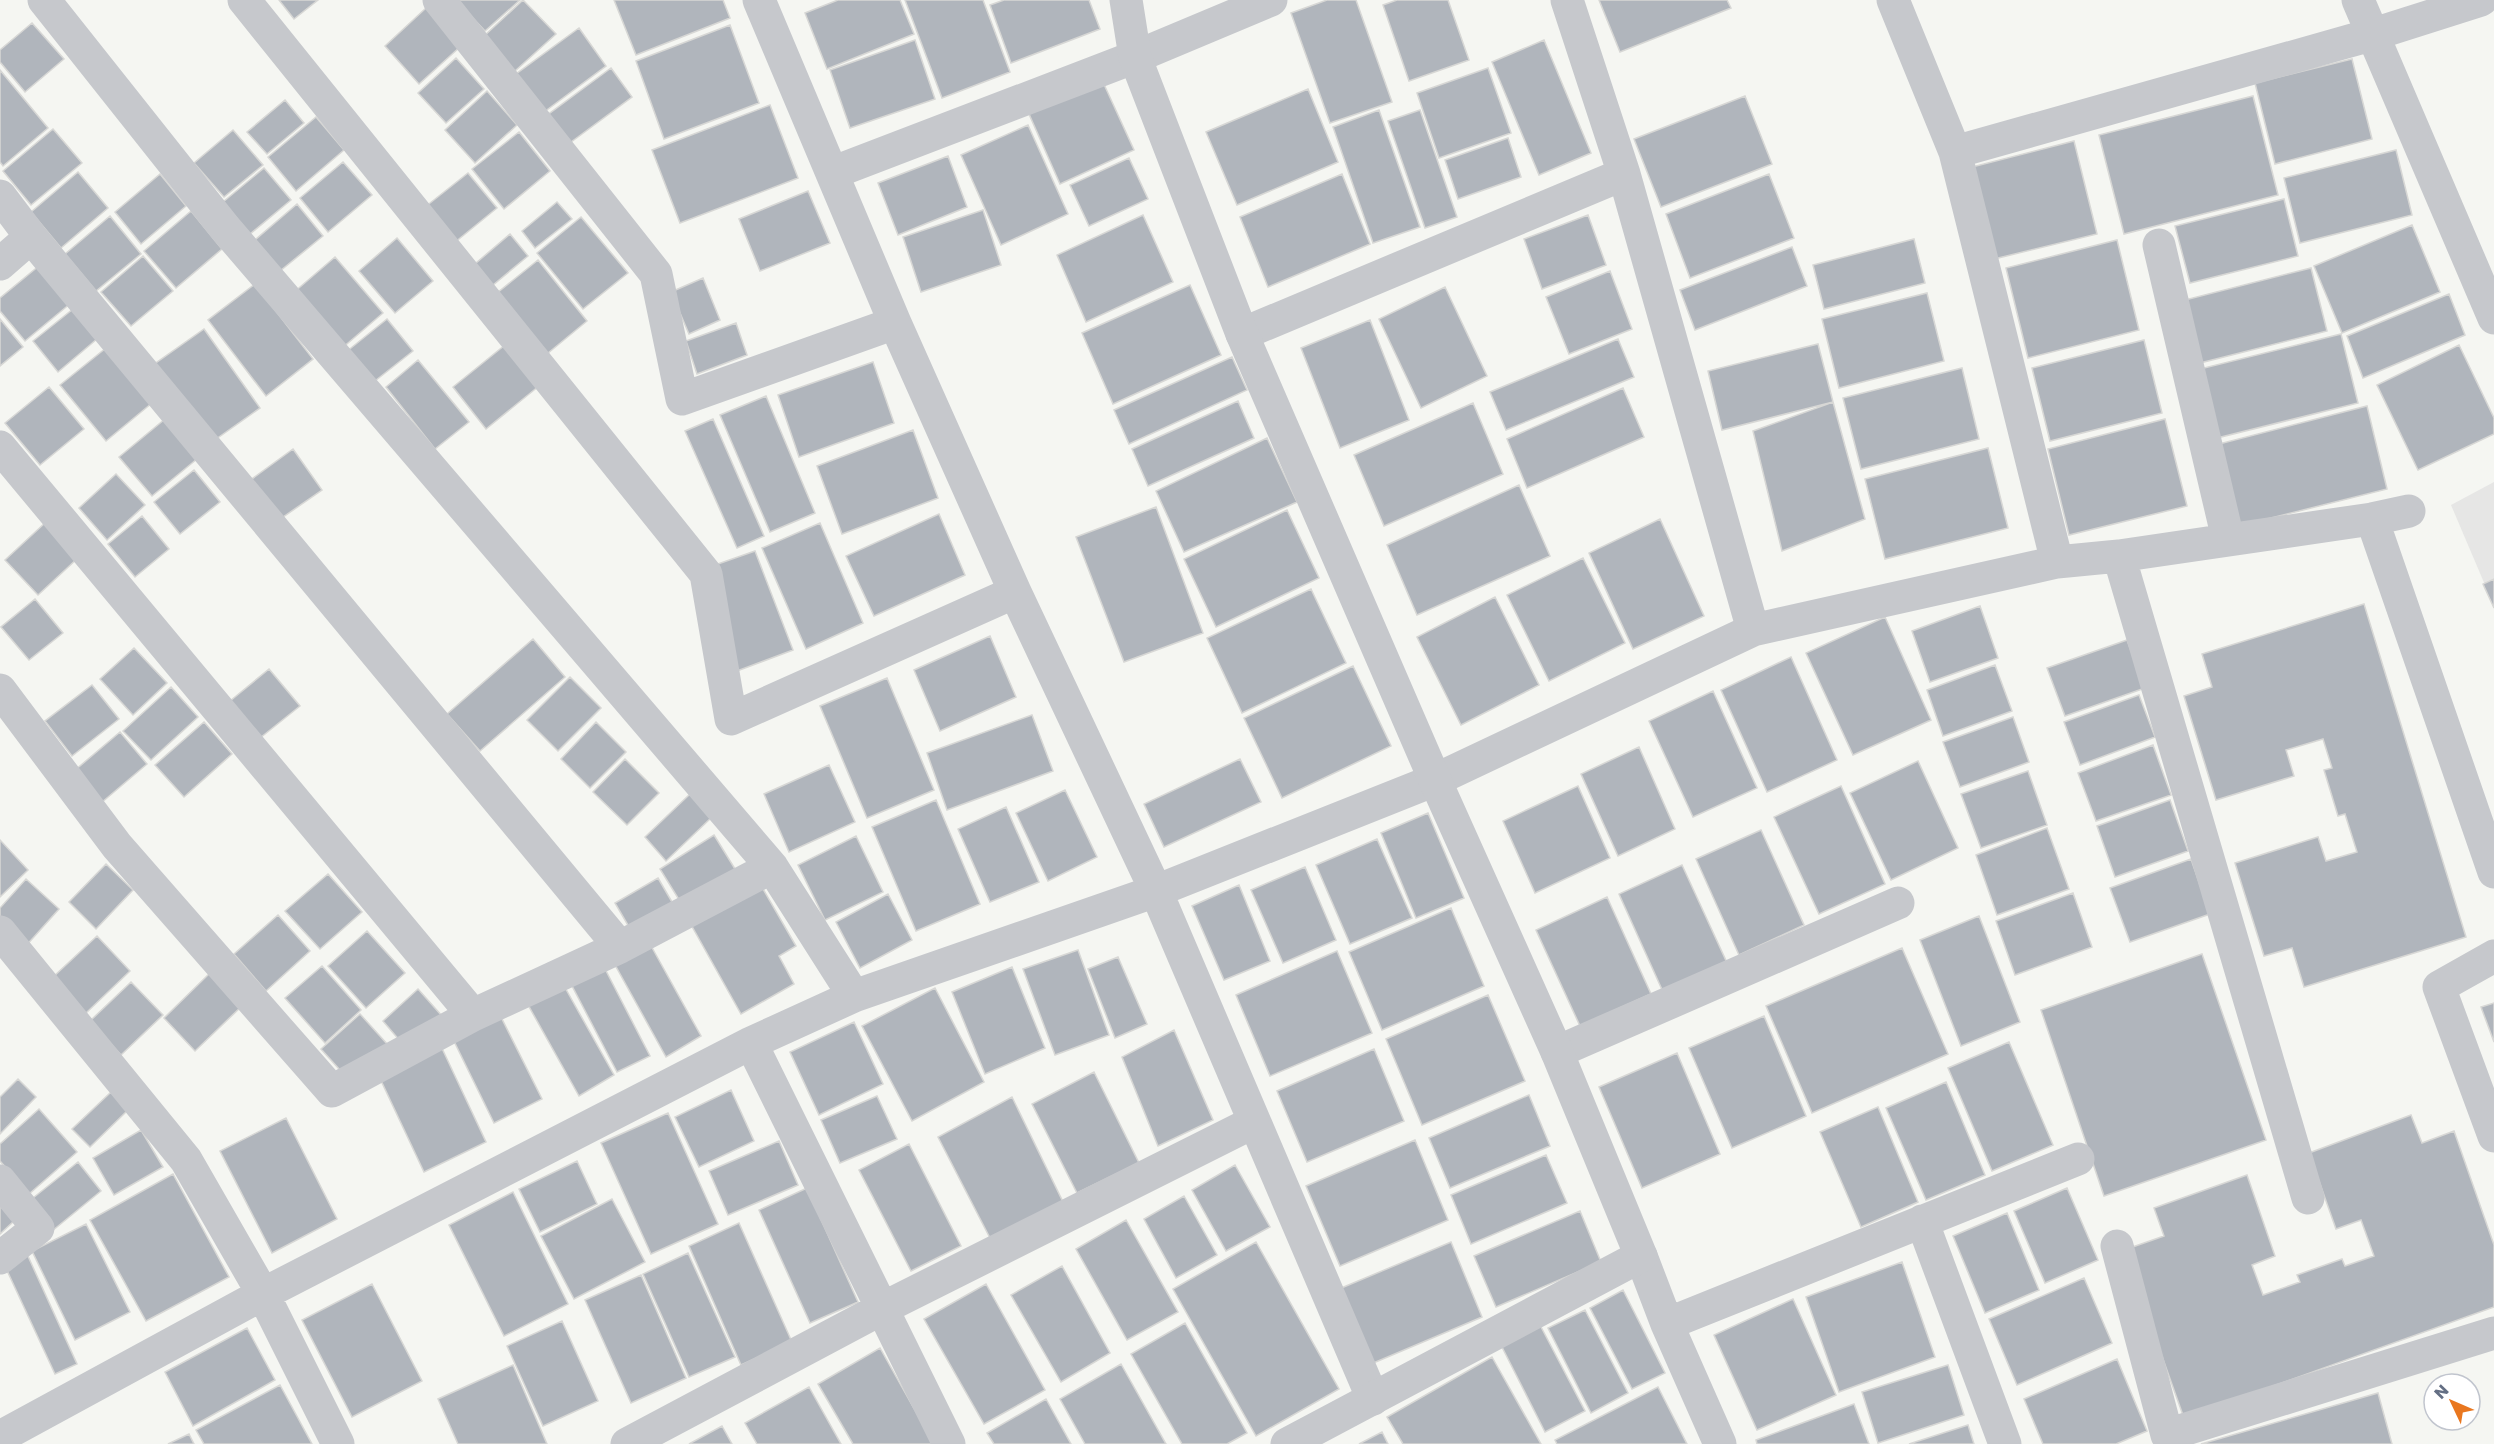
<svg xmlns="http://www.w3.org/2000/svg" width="2494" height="1444" font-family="Poppins,sans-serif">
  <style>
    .built { fill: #e6e6e5 }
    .building { fill: #b0b5bc; stroke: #d7d7d5; stroke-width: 1.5 }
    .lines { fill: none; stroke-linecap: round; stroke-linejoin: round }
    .minor { stroke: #c6c8cc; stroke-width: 33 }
    .tertiary { stroke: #c6c8cc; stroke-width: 33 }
  </style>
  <rect width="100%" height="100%" fill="#f5f6f2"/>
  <path class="built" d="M2494,482v124l-43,-101z"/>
  <path class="building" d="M279,0h39l-24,19z
    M456,0h64l-35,31z
    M523,0l33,34 -41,37 -32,-34z
    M614,0h109l7,18 -94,37z
    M838,0h62l14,34 -87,35 -22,-56z
    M905,0h78l27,72 -68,26z
    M1004,0h85l11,29 -89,34 -21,-58z
    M1327,0h29l36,102 -62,21 -39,-110z
    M1397,0h51l21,60 -60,21 -26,-76z
    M1599,0h128l4,8 -111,44z
    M426,8l35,38 -42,38 -34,-38z
    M32,23l32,36 -39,33 -25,-30v-12z
    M730,25l29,78 -95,36 -28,-78z
    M579,28l27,38 -62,46 -28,-38z
    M915,40l20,59 -85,29 -20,-58z
    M1544,40l47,113 -52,22 -47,-113z
    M456,58l28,31 -38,34 -28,-30z
    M2352,59l20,80 -97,25 -20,-81z
    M611,68l21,29 -65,48 -21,-29z
    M1488,68l23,65 -72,25 -22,-65z
    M0,70l48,58 -45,38 -3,-4z
    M1102,80l32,70 -74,34 -31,-70z
    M1308,89l30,73 -101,43 -31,-73z
    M487,91l30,34 -42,38 -30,-33z
    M1745,96l27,68 -111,43 -27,-68z
    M2253,96l25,99 -154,39 -25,-99z
    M285,100l19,23 -37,31 -20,-22z
    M770,105l28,73 -118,45 -28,-73z
    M1379,110l41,117 -47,16 -40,-116z
    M1420,110l37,107 -32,11 -37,-107z
    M316,117l28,33 -48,41 -28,-34z
    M1028,125l40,89 -67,31 -40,-90z
    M53,129l29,34 -51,42 -28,-34z
    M233,130l30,35 -39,32 -30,-34z
    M519,132l31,39 -46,38 -32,-40z
    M1508,138l13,39 -63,22 -13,-39z
    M2074,141l23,93 -103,25 -22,-92z
    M2396,150l16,65 -112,28 -16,-65z
    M948,156l19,51 -69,28 -20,-52z
    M1129,158l19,41 -59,27 -19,-41z
    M343,162l29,33 -44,37 -28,-34z
    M264,168l27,32 -41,34 -27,-32z
    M78,172l30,36 -47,40 -30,-36z
    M468,173l29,35 -43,35 -29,-36z
    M160,174l26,32 -45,38 -26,-32z
    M1342,174l28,70 -102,43 -28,-70z
    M1769,174l25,64 -104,40 -24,-64z
    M808,191l22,52 -70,28 -21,-52z
    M2284,199l14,57 -108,27 -15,-57z
    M557,202l15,17 -37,29 -13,-17z
    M297,204l26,32 -43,35 -25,-31z
    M983,210l18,55 -80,27 -18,-55z
    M191,211l31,38 -46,39 -32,-37z
    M1143,215l30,67 -87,40 -29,-67z
    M1588,215l18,50 -64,24 -18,-50z
    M110,216l31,38 -45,37 -31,-37z
    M581,217l47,56 -45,36 -46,-56z
    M2412,225l28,67 -98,41 -28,-67z
    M510,234l18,22 -41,34 -18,-21z
    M397,238l36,43 -38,32 -36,-42z
    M1914,239l11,44 -101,26 -11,-44z
    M2117,240l22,90 -111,28 -22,-90z
    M1792,247l15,39 -112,44 -15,-40z
    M143,256l30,35 -42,35 -30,-34z
    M335,257l48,56 -42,36 -48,-56z
    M538,260l49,61 -45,37 -50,-61z
    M40,265l31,38 -46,38 -25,-30v-13z
    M2311,268l16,63 -131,33 -15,-63z
    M1610,271l22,58 -63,25 -23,-57z
    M703,278l17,42 -31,14 -18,-42z
    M255,284l58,75 -47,37 -58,-76z
    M1190,285l31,70 -108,49 -31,-71z
    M1445,287l42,89 -66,32 -42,-89z
    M1927,293l17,68 -105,27 -17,-69z
    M2449,294l16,41 -102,43 -16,-42z
    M73,309l24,30 -39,33 -25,-31z
    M0,319l23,28 -23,19z
    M387,319l26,32 -47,37 -25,-32z
    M1370,320l39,100 -69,28 -39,-100z
    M736,323l11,32 -50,19 -11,-33z
    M204,329l56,79 -51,36 -56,-79z
    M2341,334l17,69 -141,35 -17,-69z
    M1618,339l16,38 -128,53 -16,-38z
    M2144,340l18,73 -112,28 -18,-73z
    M1818,344l15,58 -111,28 -14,-59z
    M505,345l34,41 -53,43 -33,-42z
    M2459,345l35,73v16l-76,36 -41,-85z
    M106,348l46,55 -46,38 -46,-56z
    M1232,357l15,33 -118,54 -15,-34z
    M418,360l51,62 -34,27 -49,-62z
    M873,362l21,61 -95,34 -21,-62z
    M1962,368l17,71 -118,30 -18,-71z
    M49,387l35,42 -44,36 -35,-42z
    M1623,388l21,49 -117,51 -20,-49z
    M766,396l49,117 -45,19 -50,-117z
    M1238,401l16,37 -106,48 -16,-37z
    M1833,402l32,117 -83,32 -29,-120z
    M1473,403l30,71 -119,52 -30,-71z
    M2367,406l20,83 -148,37 -20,-82z
    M165,419l32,40 -45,37 -33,-39z
    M713,419l51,117 -27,12 -52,-117z
    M2165,419l22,87 -118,29 -21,-86z
    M913,430l25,68 -96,36 -25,-68z
    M1267,438l30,64 -113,50 -28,-61z
    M1988,448l20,80 -123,31 -20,-80z
    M293,449l29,41 -49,34 -28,-40z
    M194,470l26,32 -40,32 -26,-32z
    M116,474l29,31 -38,35 -28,-32z
    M1519,485l31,71 -133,59 -30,-70z
    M1156,507l47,126 -79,29 -48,-125z
    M1287,510l32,68 -103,49 -32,-68z
    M939,514l26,61 -91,41 -28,-60z
    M142,516l27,33 -34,28 -27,-33z
    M1660,519l44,97 -71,33 -44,-96z
    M46,522l33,35 -41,38 -33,-35z
    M820,523l43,100 -57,26 -44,-101z
    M755,551l38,99 -56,21 -22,-106z
    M1583,558l42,85 -76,38 -42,-86z
    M2494,579v29l-11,-24z
    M1311,589l35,74 -104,50 -35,-75z
    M1495,597l44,88 -78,40 -44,-88z
    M35,599l28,34 -34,27 -28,-33z
    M2364,604l102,333 -162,50 -12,-39 -28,8 -29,-93 83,-26 8,24 31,-9 -12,-38 -7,2 -14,-46 8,-2 -9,-29 -37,11 8,26 -78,24 -32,-104 28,-9 -10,-33z
    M1980,606l18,52 -68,24 -18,-51z
    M1885,617l46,103 -78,35 -47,-102z
    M990,636l26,61 -76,34 -26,-61z
    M533,639l32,38 -85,74 -33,-37z
    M2127,640l18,48 -80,28 -18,-48z
    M134,648l33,35 -34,32 -33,-36z
    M1791,657l46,103 -70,32 -46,-102z
    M1995,665l17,46 -69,25 -16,-46z
    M1353,666l38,80 -109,52 -38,-80z
    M269,669l31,37 -40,32 -30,-37z
    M570,677l31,31 -43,43 -31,-31z
    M887,678l47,112 -67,28 -47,-112z
    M92,685l27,34 -47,37 -27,-35z
    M171,687l27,30 -47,43 -28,-29z
    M1713,691l44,97 -64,29 -44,-96z
    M2139,695l16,42 -75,28 -16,-43z
    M1032,715l21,56 -106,39 -20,-57z
    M2013,717l16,45 -69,25 -17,-45z
    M204,722l28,32 -48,43 -29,-32z
    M596,722l30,30 -36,36 -29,-29z
    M120,732l27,32 -46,39 -27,-32z
    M2153,745l18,50 -75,26 -18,-48z
    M1639,747l36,82 -57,27 -37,-82z
    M625,759l34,34 -32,32 -34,-33z
    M1240,759l21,43 -97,45 -20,-43z
    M1918,761l40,87 -67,32 -41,-87z
    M829,765l26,57 -66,30 -25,-58z
    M2028,771l19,54 -66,23 -20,-54z
    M1578,786l32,72 -75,35 -32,-72z
    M1841,786l44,98 -66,30 -45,-97z
    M1065,790l32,67 -49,24 -32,-68z
    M690,794l22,23 -46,44 -21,-24z
    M936,800l44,104 -64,27 -44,-104z
    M2170,800l18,51 -73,26 -18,-51z
    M1006,807l33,75 -49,20 -32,-73z
    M1428,813l36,85 -48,20 -35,-85z
    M2047,828l22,61 -72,26 -21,-60z
    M1761,830l43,95 -65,30 -43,-96z
    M714,835l26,42 -54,34 -26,-42z
    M856,836l27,56 -58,28 -27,-55z
    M1377,839l35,79 -62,26 -34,-79z
    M0,840l28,30 -28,27z
    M2191,859l19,55 -80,28 -20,-54z
    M106,864l27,26 -37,39 -27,-27z
    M1682,865l46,100 -64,29 -45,-100z
    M1305,867l31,73 -53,23 -32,-73z
    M328,874l34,38 -42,37 -35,-38z
    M658,878l21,36 -43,25 -21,-36z
    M26,879l33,30 -35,39 -24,-23v-17z
    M759,882l37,64 -17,10 15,28 -53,30 -52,-93z
    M1239,885l31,76 -46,19 -32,-74z
    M2073,893l19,54 -77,28 -19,-54z
    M888,894l24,46 -52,28 -24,-46z
    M1607,897l44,97 -71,32 -44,-96z
    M1451,908l33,78 -102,44 -33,-78z
    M278,915l32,36 -44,40 -32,-37z
    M1979,916l41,106 -59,24 -41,-106z
    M367,931l38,42 -39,35 -38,-42z
    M97,936l33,35 -44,42 -34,-35z
    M650,944l51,92 -35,21 -52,-94z
    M1902,948l46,106 -136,59 -46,-107z
    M1078,950l31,85 -54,20 -32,-86z
    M1337,951l35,82 -102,43 -34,-81z
    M2202,954l64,186 -162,56 -63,-186z
    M1118,957l29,67 -32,14 -27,-69z
    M603,965l47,91 -33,16 -47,-90z
    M322,966l39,44 -36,33 -40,-45z
    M1012,967l33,81 -60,26 -33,-82z
    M212,971l32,33 -49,47 -31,-33z
    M131,982l32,33 -42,40 -31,-34z
    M563,984l51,91 -35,21 -52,-93z
    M935,988l49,94 -72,39 -50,-95z
    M418,989l24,27 -36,32 -23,-27z
    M1488,995l37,86 -103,44 -36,-86z
    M2494,1003v39l-13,-35z
    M498,1011l44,88 -48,24 -43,-88z
    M360,1014l28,31 -39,35 -28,-31z
    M1764,1016l42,100 -74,32 -43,-100z
    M854,1022l29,62 -64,31 -29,-63z
    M1174,1030l39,90 -55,26 -36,-89z
    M439,1042l47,100 -62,30 -47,-100z
    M2009,1042l44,103 -61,26 -44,-103z
    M1374,1049l30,72 -97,41 -30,-71z
    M1677,1053l43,101 -78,34 -43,-101z
    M1094,1072l45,91 -62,30 -45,-89z
    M18,1079l18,18 -36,37v-37z
    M1946,1082l39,93 -59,25 -40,-92z
    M731,1090l23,51 -55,26 -24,-50z
    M111,1092l17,18 -38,37 -18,-18z
    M1529,1095l21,51 -100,42 -21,-50z
    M877,1096l20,43 -57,24 -19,-43z
    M1012,1097l51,105 -73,36 -52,-101z
    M1878,1107l40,95 -57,25 -41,-95z
    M39,1109l38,43 -48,42 -29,-33v-17z
    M668,1113l50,111 -67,30 -50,-111z
    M2411,1115l11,28 32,-12 40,114v62l-310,111 -60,-168 40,-14 -10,-28 93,-33 28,81 -23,9 11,30 37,-13 -3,-7 45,-16 3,7 29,-10 -13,-36 -25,9 -27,-76z
    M286,1118l51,101 -65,34 -52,-102z
    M141,1130l22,37 -49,28 -21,-37z
    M1415,1140l33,80 -108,46 -34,-80z
    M779,1141l19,44 -70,30 -19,-44z
    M909,1144l52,102 -50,25 -52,-101z
    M1546,1155l21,48 -96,41 -20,-49z
    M577,1161l20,43 -57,28 -21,-43z
    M78,1162l23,29 -49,40 -24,-29z
    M1235,1165l35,62 -44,24 -34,-61z
    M173,1174l56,103 -83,44 -56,-101z
    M807,1188l51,114 -48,21 -51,-113z
    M2067,1188l31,72 -53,23 -31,-72z
    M513,1192l55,112 -64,32 -55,-111z
    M1184,1196l33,59 -41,23 -32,-59z
    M612,1199l33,63 -71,37 -33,-63z
    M0,1206l14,15 -14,13z
    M1580,1211l21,51 -105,45 -22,-51z
    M2007,1213l32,77 -54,23 -32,-77z
    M1126,1220l52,92 -51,28 -51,-91z
    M739,1223l53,119 -51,23 -52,-119z
    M86,1224l44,88 -55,28 -43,-89z
    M1256,1242l83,147 -83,47 -83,-147z
    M1451,1242l31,75 -111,47 -32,-75z
    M688,1253l47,104 -46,20 -46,-103z
    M27,1254l50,110 -22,10 -51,-110z
    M1902,1262l33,95 -96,35 -33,-95z
    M1062,1266l48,87 -49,29 -50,-87z
    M641,1275l45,103 -55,25 -46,-103z
    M2084,1278l28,65 -95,42 -28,-66z
    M372,1284l50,97 -70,36 -50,-97z
    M986,1284l59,106 -61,34 -60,-105z
    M1623,1290l42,83 -33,16 -42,-81z
    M1793,1299l43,96 -79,35 -43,-95z
    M1585,1310l43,83 -37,20 -43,-85z
    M562,1321l36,80 -55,25 -36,-80z
    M1185,1323l62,110 -20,11h-45l-51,-90z
    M1540,1325l45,86 -40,21 -44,-87z
    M247,1328l28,52 -82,46 -28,-54z
    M880,1348l54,96h-81l-35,-60z
    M1492,1357l49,87h-138l-16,-27z
    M2117,1359l30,72 -31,13h-73l-19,-45z
    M1121,1364l45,80h-81l-25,-45z
    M513,1365l34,79h-89l-20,-45z
    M1948,1365l16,50 -86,28 -16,-51z
    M280,1385l32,59h-108l-8,-14z
    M809,1387l32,57h-84l-12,-21z
    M1658,1387l29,57h-130l-2,-4z
    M2378,1393l14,51h-191z
    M1046,1399l25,45h-77l-7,-11z
    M1854,1404l15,40h-112l-1,-4z
    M1968,1425l6,19h-65z
    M722,1426l10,18h-43z
    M1382,1432l6,12h-29z
    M189,1434l5,10h-26z"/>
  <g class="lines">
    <path class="minor" d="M44,0l181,228 547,639 82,129
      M244,0l462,574 25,145 284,-127
      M439,0l217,274 26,125 213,-76
      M759,0l136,323 120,269 141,299 217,508
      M1567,0l57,174 129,456
      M1893,0l62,152
      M2358,0l136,318
      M832,173l303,-116 136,-57
      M0,196l31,41 589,710
      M2159,245l69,294
      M0,264l31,-27
      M1242,334l382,-160
      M0,447l473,568
      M2372,519l122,353
      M2119,556l189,642
      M2057,562l-102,-410 419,-118 107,-34
      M0,690l117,156 215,245 141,-76 147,-68 152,-80
      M0,932l186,228 77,134 75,150
      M2494,956l-55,31 55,149
      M751,1043l198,401
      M1557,1052l341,-149
      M0,1181l38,47 -38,30
      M1922,1221l83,223
      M2117,1246l50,189 327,-102
      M1641,1256l26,68 53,120
      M1667,1324l411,-165
      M0,1437l263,-143 488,-251 103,-47 302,-105 279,-111 318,-150 304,-68 62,-6 253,-37 37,-8
      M627,1444l256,-136 371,-186"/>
    <path class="tertiary" d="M1126,0l9,57 107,277 193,446 122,272 84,204 -354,188"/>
  </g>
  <g transform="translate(2452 1402) rotate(314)"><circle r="28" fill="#ffffff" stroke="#c1c5ce" stroke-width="1.5"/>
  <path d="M0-4.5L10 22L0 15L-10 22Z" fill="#e9771f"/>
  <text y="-9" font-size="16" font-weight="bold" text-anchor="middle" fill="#646f84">N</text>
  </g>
</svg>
